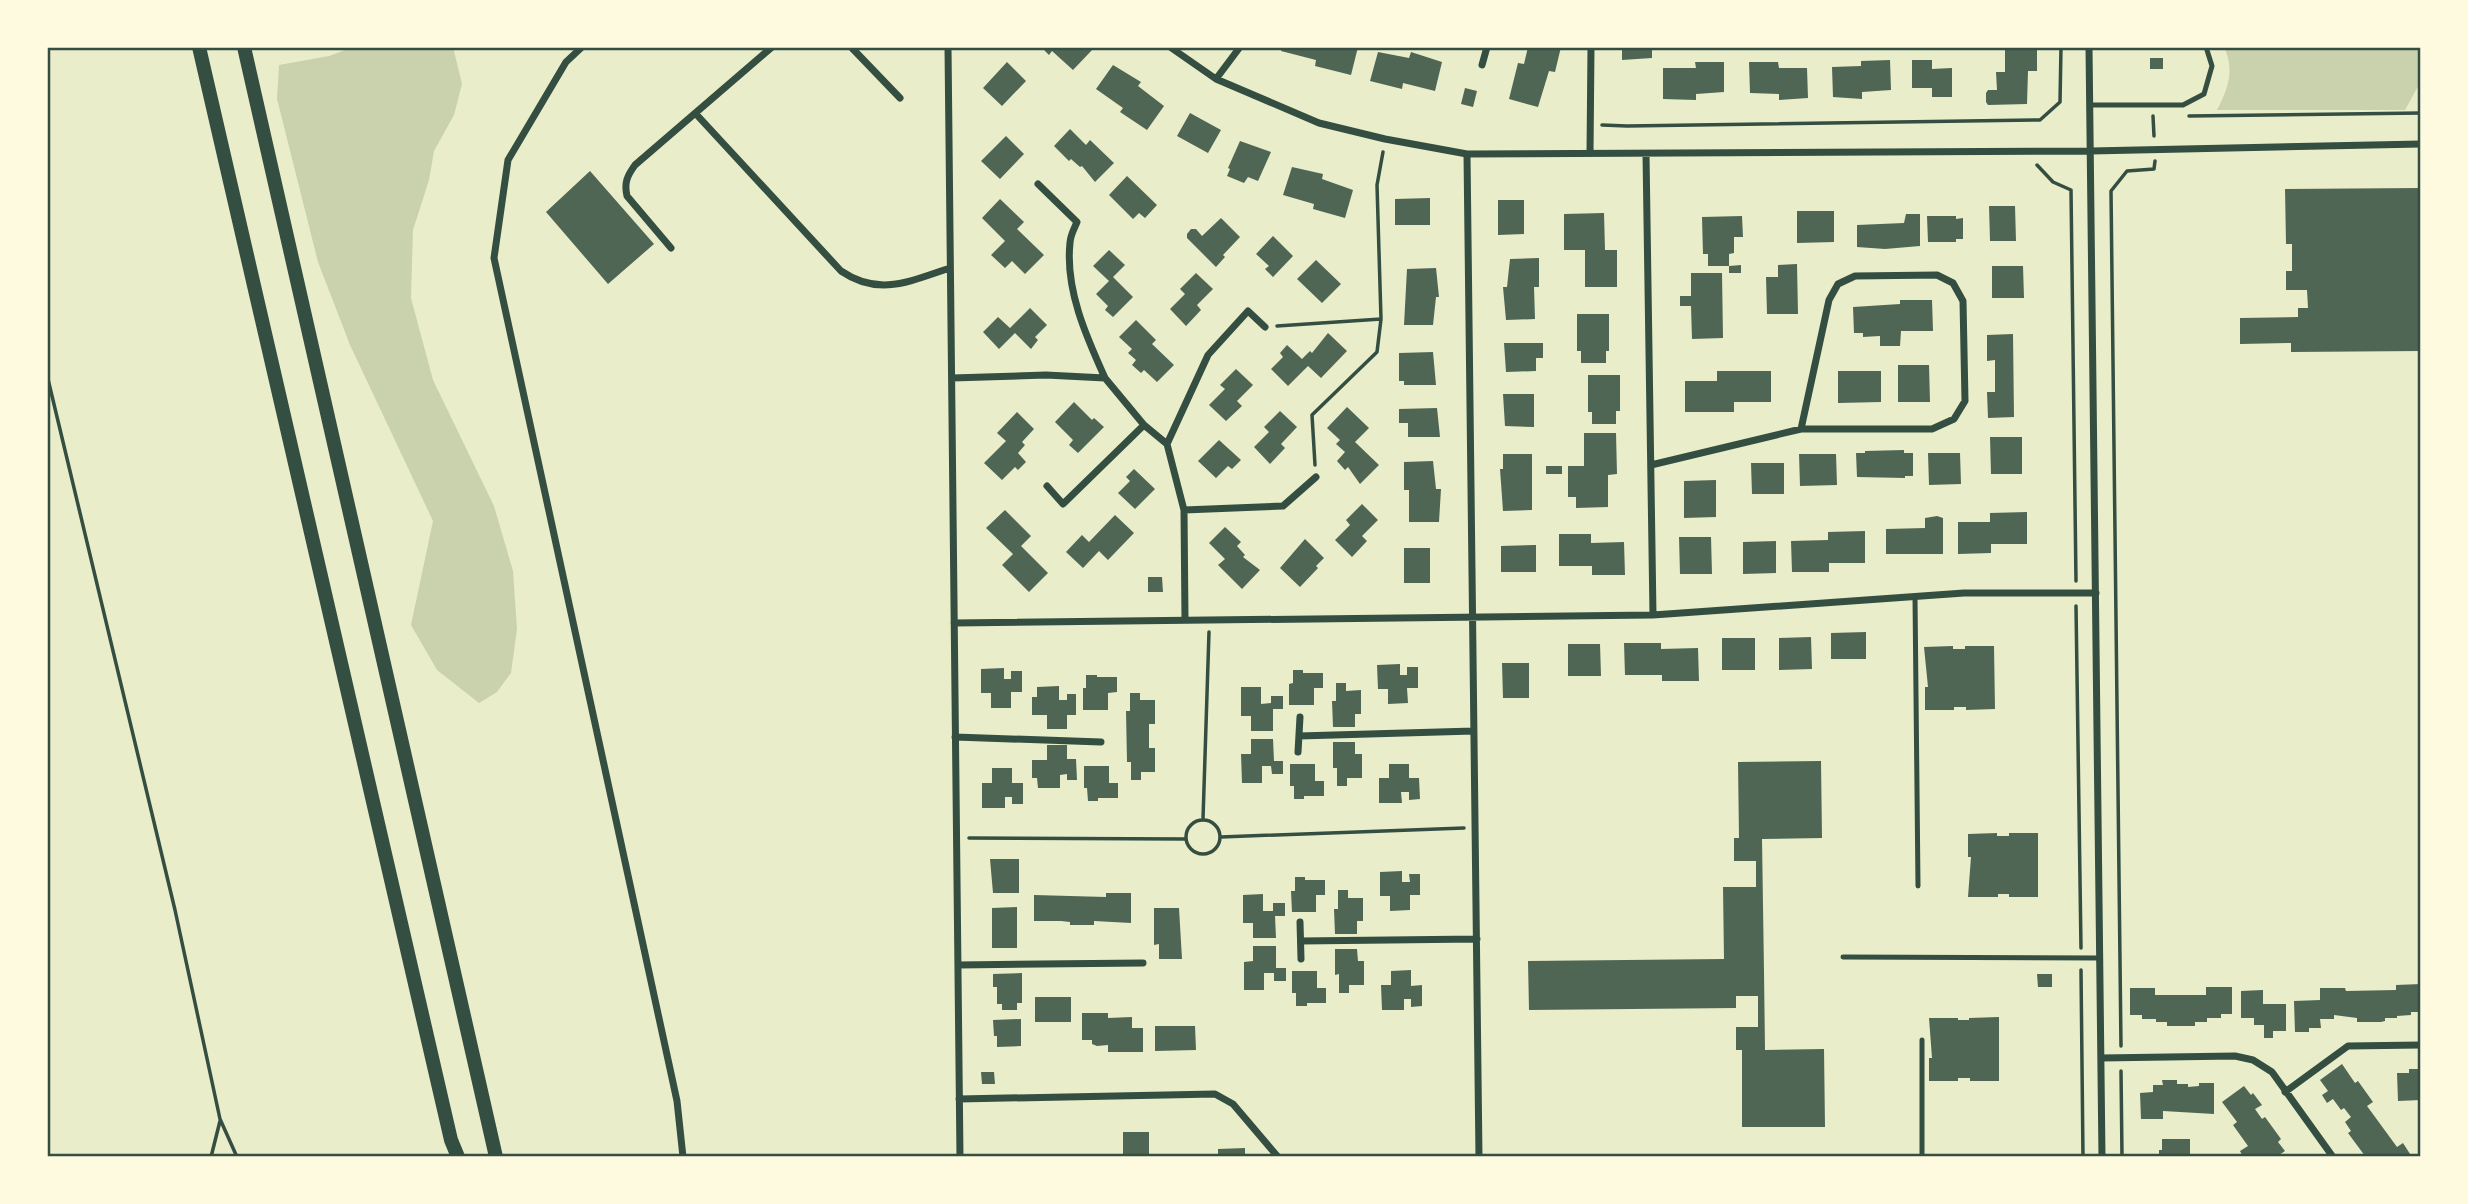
<svg xmlns="http://www.w3.org/2000/svg" width="2468" height="1204" font-family="Ubuntu,sans-serif">
  <style>
    .green { fill: #cad2ad }
    .building { fill: #4f6655 }
    .lines { fill: none; stroke-linecap: round; stroke-linejoin: round }
    .path { stroke: #344e41; stroke-width: 3.5 }
    .service { stroke: #344e41; stroke-width: 5 }
    .minor { stroke: #344e41; stroke-width: 7 }
    .secondary { stroke: #344e41; stroke-width: 14 }
    .neatline { fill: none; stroke: #344e41; stroke-width: 2.5 }
  </style>
  <rect width="100%" height="100%" fill="#e9edc9"/>
  <path class="green" d="M353,47h100l9,37 -8,31 -20,36 -5,29 -16,50 -2,68 22,82 61,126 19,65 4,58 -6,44 -14,19 -18,11 -42,-33 -26,-45 22,-104 -83,-176 -32,-83 -41,-163 2,-34 50,-9z
    M2224,47h197v34l-16,29h-188c11,-21 18,-40 7,-63z"/>
  <path class="building" d="M1041,47h50l2,2 -20,21 -21,-19 -3,4z
    M1282,47h76l-7,28 -36,-9 1,-6 -35,-9z
    M1528,47h33l-6,25 -6,-1 -11,36 -29,-8 9,-36 6,1z
    M1622,47h30v11l-30,2z
    M2005,47h30l2,3v21h-9l-1,33 -39,1 -2,-3v-9l2,-3h9l-1,-18h9z
    M1378,52l31,6 2,-6 31,10 -7,29 -32,-8 -1,6 -32,-8z
    M2150,58h13v11h-13z
    M1890,60l1,30 -29,2v7l-29,-2 -1,-30 29,-1v-5z
    M1912,60h20v9l20,-1v29h-20v-9h-20z
    M1007,62l19,19 -24,25 -19,-18z
    M1695,62h29v30l-28,2v6l-33,-1v-31h33z
    M1749,62h29l1,6h28l1,30 -29,2v-6l-29,-1z
    M1113,65l28,17 -3,4 26,20 -17,24 -27,-18 3,-4 -27,-19z
    M1465,88l12,3 -4,16 -12,-3z
    M1190,113l31,17 -13,23 -31,-17z
    M1070,129l16,16 4,-5 24,23 -19,19 -13,-16 -2,1 -9,-8 -2,2 -15,-15z
    M1006,136l18,18 -24,25 -19,-18z
    M1240,141l31,11 -13,29 -10,-4 -4,6 -17,-7 3,-7 -2,-1z
    M1292,167l31,7 -1,5 31,11 -8,28 -32,-9 1,-5 -31,-9z
    M590,171l64,73 -46,40 -62,-72z
    M1127,176l30,29 -12,13 -6,-5 -6,6 -24,-24z
    M2421,188v163l-130,1v-9l-51,1v-26l58,-1v-9h10l-1,-18h-21v-19h6v-27h-6l-1,-55z
    M1430,198v27h-35v-26z
    M1000,199l24,23 -7,7 27,26 -19,19 -13,-13 -7,7 -14,-13 14,-14 -23,-23z
    M1498,200h26v34l-26,1z
    M1989,206h26l1,35h-26z
    M1797,211h37v31l-37,1z
    M1604,213l1,37h12v37h-32v-37h-21v-36z
    M1906,214h14v32l-35,3 -28,-2v-22l47,-2z
    M1742,216l1,21h-9v16l-5,1v12h-21v-12h-5l-1,-37z
    M1927,216h29v3l7,-1v21h-7v3h-28z
    M1221,218l19,19 -17,18 2,2 -9,10 -29,-29v-4l4,-5h5l6,7z
    M1273,236l20,20 -20,21 -8,-8 4,-3 -13,-12z
    M1109,250l16,15 -12,12 20,20 -20,20 -8,-7 3,-4 -12,-12 13,-13 -16,-15z
    M1539,258v29h-5l1,32 -29,1 -3,-33h4l3,-28z
    M1316,260l25,24 -19,19 -25,-24z
    M1797,264l1,50h-31l-1,-37h12v-12z
    M1741,265v8h-12v-7z
    M1992,266h31l1,32h-32z
    M1436,268l3,29h-3l-3,28h-29l3,-56z
    M1196,273l17,16 -16,16 4,5 -15,16 -16,-17 15,-15 -5,-5z
    M1691,273h31l1,65 -31,1 -1,-33h-11v-10h11z
    M1900,300h32l1,31h-32l-1,15h-20v-10l-17,1v-4h-9l-1,-26 47,-3z
    M1030,308l17,17 -12,12 3,3 -7,9 -16,-16 -16,16 -16,-17 15,-15 12,11z
    M1577,314h32v37h-3v12h-25v-12h-4z
    M1136,320l20,20 -4,4 22,21 -17,17 -13,-12 -3,3 -9,-8 4,-5 -8,-7 4,-4 -13,-12z
    M1328,333l19,18 -26,27 -13,-12 -20,20 -17,-17 12,-12 -3,-4 7,-8 15,14 8,-8 2,2z
    M2013,334l1,83 -26,1 -1,-26h8v-32l-8,1v-26z
    M1504,343h39v15h-7v13l-30,1z
    M1433,352l3,33h-32v-4h-5v-28z
    M1898,365h31l1,37h-32z
    M1236,369l17,16 -16,16 5,5 -16,15 -17,-16 16,-16 -5,-4z
    M1717,371h54v31h-37v10h-49v-31h32z
    M1838,371h43v31l-43,1z
    M1588,375h32v36h-4v13h-24v-12h-4z
    M1503,394h31v33l-29,-1z
    M1074,402l18,18 2,-2 10,9 -26,26 -9,-8 4,-5 -18,-18z
    M1347,407l22,21 -14,14 24,23 -19,19 -12,-17 -3,3 -8,-9 8,-9 -9,-8 4,-4 -13,-12z
    M1437,408l3,29h-32v-14h-9v-14z
    M1280,411l17,16 -16,17 4,4 -15,16 -16,-17 15,-15 -5,-5z
    M1017,412l17,17 -12,13 3,3 -7,8 8,9 -8,8 -3,-3 -13,13 -18,-17 22,-22 -9,-8z
    M1584,433h32l1,41 -9,1v32l-32,1v-11h-8v-31h16z
    M1990,437h32v37h-31z
    M1219,440l22,20 -9,9 -4,-3 -12,12 -18,-17z
    M1904,450v3h9v23h-8v2l-48,-1 -1,-24h9v-2z
    M1928,453h32l1,31 -32,1z
    M1503,454h29v56l-29,1 -3,-42h3z
    M1799,454h37l1,31 -37,1z
    M1433,461l3,28h5l-2,33h-30v-32h-5v-28z
    M1751,463h33v31h-32z
    M1546,466h16v8h-16z
    M1134,469l21,20 -20,20 -17,-16 12,-12 -4,-4z
    M1716,480v37l-32,1v-37z
    M1362,504l16,16 -16,16 5,5 -15,16 -17,-17 15,-15 -4,-5z
    M1005,510l26,26 -10,10 27,27 -19,19 -27,-27 11,-11 -27,-26z
    M2027,512v32h-36v9l-33,1v-32h32v-9z
    M1115,515l19,18 -26,27 -9,-9 -16,17 -17,-16 16,-17 7,7z
    M1937,516l6,2v36h-57v-25l39,-1v-10z
    M1225,527l16,15 -4,4 8,9 -2,2 17,13 -18,19 -24,-24 7,-6 -16,-16z
    M1865,531v32h-36v9h-37l-1,-31 37,-1v-8z
    M1559,534h32v9l33,-1 1,33h-33v-9h-33z
    M1679,537h32l1,37h-32z
    M1305,539l19,19 -8,8 2,2 -18,19 -20,-19z
    M1776,541v32l-33,1v-32z
    M1536,545v27h-35v-26z
    M1404,548h26v35h-26z
    M1148,577h14l1,15h-15z
    M1866,632v27h-35v-26z
    M1811,637l1,32 -33,1v-32z
    M1722,638h33v32h-33z
    M1624,643h37v6l37,-1 1,33h-37v-6h-37z
    M1568,644h32l1,32h-33z
    M1953,646v3h12v-3h29l1,63 -29,1v-3h-12v3h-29v-23h3l-4,-40z
    M1502,663h27v35h-26z
    M1400,664v11h7v-8h11v21h-11l1,15 -20,1v-15h-10l-1,-24z
    M1004,668v11h7v-8h11v21h-11v16h-20v-15h-10v-24z
    M1293,670h10v3h20v15h-9v17h-25v-21l4,-1z
    M1086,675h11v2h20v15l-9,1v17h-25v-22h3z
    M1336,683h10v8l15,-1v24h-6v13h-22l-1,-26h4z
    M1059,686v14h8v-6h9v21h-9v14h-20v-14h-15v-18h5v-10z
    M1241,687h20v17l10,-1v-7h12v13h-10v22h-22v-15h-10z
    M1130,693h10v7h15v24h-6v24h6v24h-14v8h-10v-18h-4l-1,-51h4z
    M1251,739h22l1,22h9v13h-11l-1,-8h-9v17h-20l-1,-29h10z
    M1333,742h22v12h7v24h-15v8h-10v-18h-4z
    M1047,745h20v14h9l1,21h-10v-6l-7,1v13h-22l-1,-10h-5v-18h15z
    M1821,761l1,77 -60,1 2,133 1,78 59,-1 1,78h-83v-77h-6v-23h22v-31h-22v12l-207,2 -1,-49 196,-2 -1,-72h33v-26h-22v-23h5l-1,-76z
    M1290,764h25v17h9v15h-20v3h-10v-13h-4z
    M1389,764h20v14h10l1,21 -11,1v-8h-8l1,11h-23v-25h10z
    M1084,766h25v17h9v15h-20v3h-10l-1,-13h-3z
    M992,768h20v15h11v21h-11v-7h-7v11h-23v-25h10z
    M1997,833v3h12v-3h29v64h-29v-3h-11v3h-30l3,-40h-3v-23z
    M990,859h29v34h-26z
    M1402,871v11h8l-1,-8h11v21h-10v15l-20,1v-15h-10v-24z
    M1295,877h10v3h20v15h-9v17h-24l-1,-21h4z
    M1338,890h10v8h15v23h-6v13h-22l-1,-25h4z
    M1106,893h25v30l-37,-2v4h-24v-3l-9,-1h-27v-26l72,2z
    M1263,894v17h10v-8h12v13h-10l1,22h-23v-15h-10v-28z
    M1017,907v41h-25v-40z
    M1154,908h25l3,51h-23v-15l-5,1z
    M1253,946h23v22h10v13h-12v-8h-10v17h-20v-28l9,-1z
    M1335,949h22l1,12h6v24h-15v8h-10v-19l-4,1z
    M1411,970v16l11,-1v21l-11,1v-8h-7v11h-22l-1,-25h10v-14z
    M1292,971h25v17h9v15h-19v3h-11v-13h-4z
    M1022,973v30h-5v7h-15v-6h-5v-17h-4v-13z
    M2037,974h15v13h-14z
    M2421,984v28h-10v3l-14,1v2h-12v3l-4,1h-24v-4l-23,-3v4h-14l1,9h-12v4h-14l-1,-31 26,-1v-12h25l1,3 50,-1v-5z
    M2206,987h26v27h-11v4h-14v4h-12v4h-28v-4h-11v-3h-14v-4h-12v-27h25v7h51z
    M2263,990v14h23v27h-13v7h-9v-13h-10v-7h-13v-27z
    M1035,997h36v25h-36z
    M1082,1013h26v5l24,-1v11h11v24h-35v-7l-11,1 -5,-2v-4h-10z
    M1999,1017v64h-29v-3h-12v3h-29v-23h3l-3,-40h29v2h11v-2z
    M1021,1019v27l-24,1v-11h-3l-1,-16z
    M1155,1026h40l1,24 -41,1z
    M2342,1064l13,19 3,-2 15,21 -6,4 30,41 6,-4 9,14h-42l-2,-3 -3,2 -17,-23 3,-2 -6,-9 6,-5 -7,-9 -3,2 -8,-11 -6,4 -5,-8 6,-4 -8,-11z
    M2409,1069h12v31l-23,1 -1,-28h12z
    M981,1072h13l1,12h-13z
    M2162,1080h15v4h11v3l11,-1v-3h15v31l-51,-3v8h-22l-1,-26 13,-1v-7h10z
    M2244,1086l7,9 2,-2 9,12 -7,4 7,10 3,-2 16,22 -3,3 7,9 -9,6h-33l-3,-6 8,-5 -15,-21 4,-3 -15,-20z
    M1123,1132h26v25h-26z
    M2162,1139h28v18h-31v-7h3z
    M1245,1148v9h-27v-8z"/>
  <g class="lines">
    <path class="path" d="M2153,116l1,20
      M2189,116l232,-3
      M1602,125l25,1 413,-6 20,-18 1,-55
      M2037,165l16,17 18,8 5,391
      M1277,326l104,-7 -4,-134 6,-33
      M47,375l128,535 45,209 17,38
      M1315,465l-3,-50 65,-63 4,-33
      M2076,606l5,342
      M1203,819l6,-187
      M1186 837a17 17 0 1 1 34 0a17 17 0 1 1-34 0Z
      M1221,837l243,-9
      M969,838l217,1
      M2081,970l2,187
      M2121,1046l-10,-855 16,-20 27,-2 1,-8
      M2121,1071l1,86
      M211,1157l9,-36"/>
    <path class="service" d="M2090,105h93l21,-11 8,-28 -6,-19
      M1915,597l3,289
      M1843,957l257,1
      M1922,1157v-117"/>
    <path class="minor" d="M582,47l-16,15 -58,98 -14,98 183,843 6,56
      M851,47l49,51
      M948,47l12,1110
      M1170,47l46,32 103,44 66,16 82,15 624,-3 330,-7
      M2089,47l13,1110
      M1482,65l5,-18
      M1216,79l24,-32
      M696,114l145,157c38,26 69,10 109,-3
      M1590,153l1,-106
      M1467,154l12,1003
      M1646,154l7,461
      M1038,184l39,38c-3,7 -7,14 -7,21 -5,46 16,93 35,135
      M671,248l-44,-52c-3,-13 0,-20 8,-31l137,-118
      M952,378l94,-3 59,3 39,47 23,19 17,66 1,110
      M1167,444l41,-89 40,-44 17,16
      M1651,465l150,-36h131l22,-10 11,-18 -2,-100 -10,-18 -16,-8 -82,1 -17,8 -9,16 -28,129
      M1047,486l16,18 81,-79
      M1184,510l99,-4 33,-29
      M954,623l699,-8 311,-22h132
      M1299,736l175,-5
      M955,737l146,5
      M1298,752l2,-35
      M1300,922l1,37
      M1301,941l176,-2
      M958,965l185,-2
      M2101,1058l134,-2 18,4 19,12 61,85
      M2285,1092l63,-46 73,-1
      M959,1099l256,-5 18,10 45,53"/>
    <path class="secondary" d="M199,47l252,1093 7,17
      M244,47l252,1110"/>
  </g>
  <rect width="2468" height="1204" fill="none" stroke="#fefae0" stroke-width="98"/>
  <rect x="49" y="49" width="2370" height="1106" class="neatline"/>
</svg>
